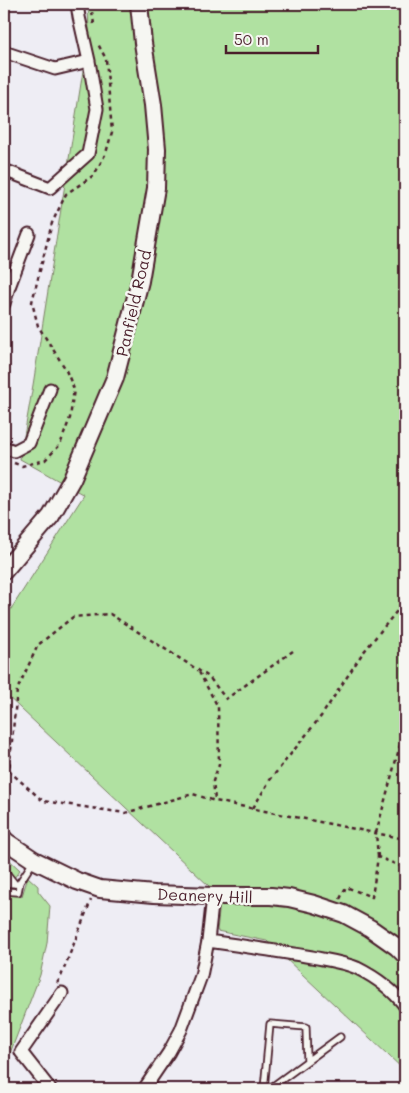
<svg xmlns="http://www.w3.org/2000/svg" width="409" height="1093" font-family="Mali,sans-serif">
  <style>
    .green { fill: #b0e1a1; stroke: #7d8066 }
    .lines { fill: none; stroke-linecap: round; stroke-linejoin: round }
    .service-casing { stroke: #4a1f2b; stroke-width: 9 }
    .minor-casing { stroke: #4a1f2b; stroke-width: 15 }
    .secondary-casing { stroke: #4a1f2b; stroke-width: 20 }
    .path { stroke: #4a1f2b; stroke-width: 2.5; stroke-dasharray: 4 4; stroke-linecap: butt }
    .service { stroke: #f6f6f2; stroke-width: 5.5 }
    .minor { stroke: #f6f6f2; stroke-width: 11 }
    .secondary { stroke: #f6f6f2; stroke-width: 16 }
    .labels { text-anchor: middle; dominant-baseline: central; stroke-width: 5; stroke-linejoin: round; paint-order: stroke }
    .street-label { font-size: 16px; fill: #4a1f2b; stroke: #f6f6f2 }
  </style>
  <rect width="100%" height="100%" fill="#eeedf4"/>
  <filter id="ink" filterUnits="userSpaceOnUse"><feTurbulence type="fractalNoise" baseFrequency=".02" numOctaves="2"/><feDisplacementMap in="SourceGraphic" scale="10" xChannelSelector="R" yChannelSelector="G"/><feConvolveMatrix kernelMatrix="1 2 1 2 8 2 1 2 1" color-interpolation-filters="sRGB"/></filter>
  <g filter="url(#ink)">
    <path class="green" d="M88,4h317v1067l-138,-130 -50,-10 3,-28 6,-1 -222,-209v-73l80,-125 -64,-36 13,-74 56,-352z
      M4,855l16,15 -6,8h-10z
      M28,877l10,9v5l12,15 -3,37 -7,32 -31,81 -5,1v-162l18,1z"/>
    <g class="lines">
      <defs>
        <path id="service" d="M4,870l11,14
          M4,883l12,1
          M4,891l14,1 2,-10 13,-20
          M264,1089l6,-65 36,3 1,34
          M269,1089l71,-52"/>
        <path id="minor" d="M4,52l51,17 34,-8
          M4,170l46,18 38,-34 9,-45 -8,-48 -10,-44 -2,-13
          M4,304l5,-17 20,-53
          M4,447l10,4 15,-8 21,-54
          M208,941c35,5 70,10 104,16 15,3 31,5 45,11 18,9 36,22 48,38
          M50,1089l-29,-37 41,-59
          M144,1089l25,-37 12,-22 20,-54 7,-35 5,-45"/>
        <path id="secondary" d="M4,571l47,-55 21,-37 43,-101 25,-97 16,-93 1,-39 -4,-44 -10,-62 -4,-39
          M4,839l3,3 27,18 43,21 23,8 54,5 59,2h58l18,2 25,6 30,10 26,14 27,19 8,8"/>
      </defs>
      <use href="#service" class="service-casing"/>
      <use href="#minor" class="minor-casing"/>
      <use href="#secondary" class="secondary-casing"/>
      <path class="path" d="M94,24l-2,-12 4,-8
        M14,463l8,3 23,-6 15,-15 10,-27 4,-29 -9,-21 -27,-42 -6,-24 20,-79 14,-29 28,-19 12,-22 6,-21 -6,-73 -8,-15
        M293,651l-67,48 -17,-22 -99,-63 -37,3 -35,28 -21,45 -8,81 34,30 82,12 68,-19 22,7 190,38
        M199,672l19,35 1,58 -6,16 2,19
        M253,808l17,-28 52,-65 40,-61 43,-53
        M378,857l-2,-24 29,-106
        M340,899l6,-12 26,10 6,-40 27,11
        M57,983l3,-4 31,-79
        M4,1054l2,-1 4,-5"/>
      <use href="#service" class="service"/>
      <use href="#minor" class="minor"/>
      <use href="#secondary" class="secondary"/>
    </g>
  </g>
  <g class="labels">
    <g class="street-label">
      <text transform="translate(133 303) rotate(-77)">Panfield Road</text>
      <text transform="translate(205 895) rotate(2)">Deanery Hill</text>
    </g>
  </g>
  <rect width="409" height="1093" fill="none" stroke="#f6f6f2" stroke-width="20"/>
  <rect x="10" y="10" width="389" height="1073" fill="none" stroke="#4a1f2b" stroke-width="2" filter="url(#ink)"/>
  <path d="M226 45v8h92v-8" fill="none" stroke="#4a1f2b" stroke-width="2.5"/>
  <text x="234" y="45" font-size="15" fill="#4a1f2b" stroke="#f6f6f2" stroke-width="4" paint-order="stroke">50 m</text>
</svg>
